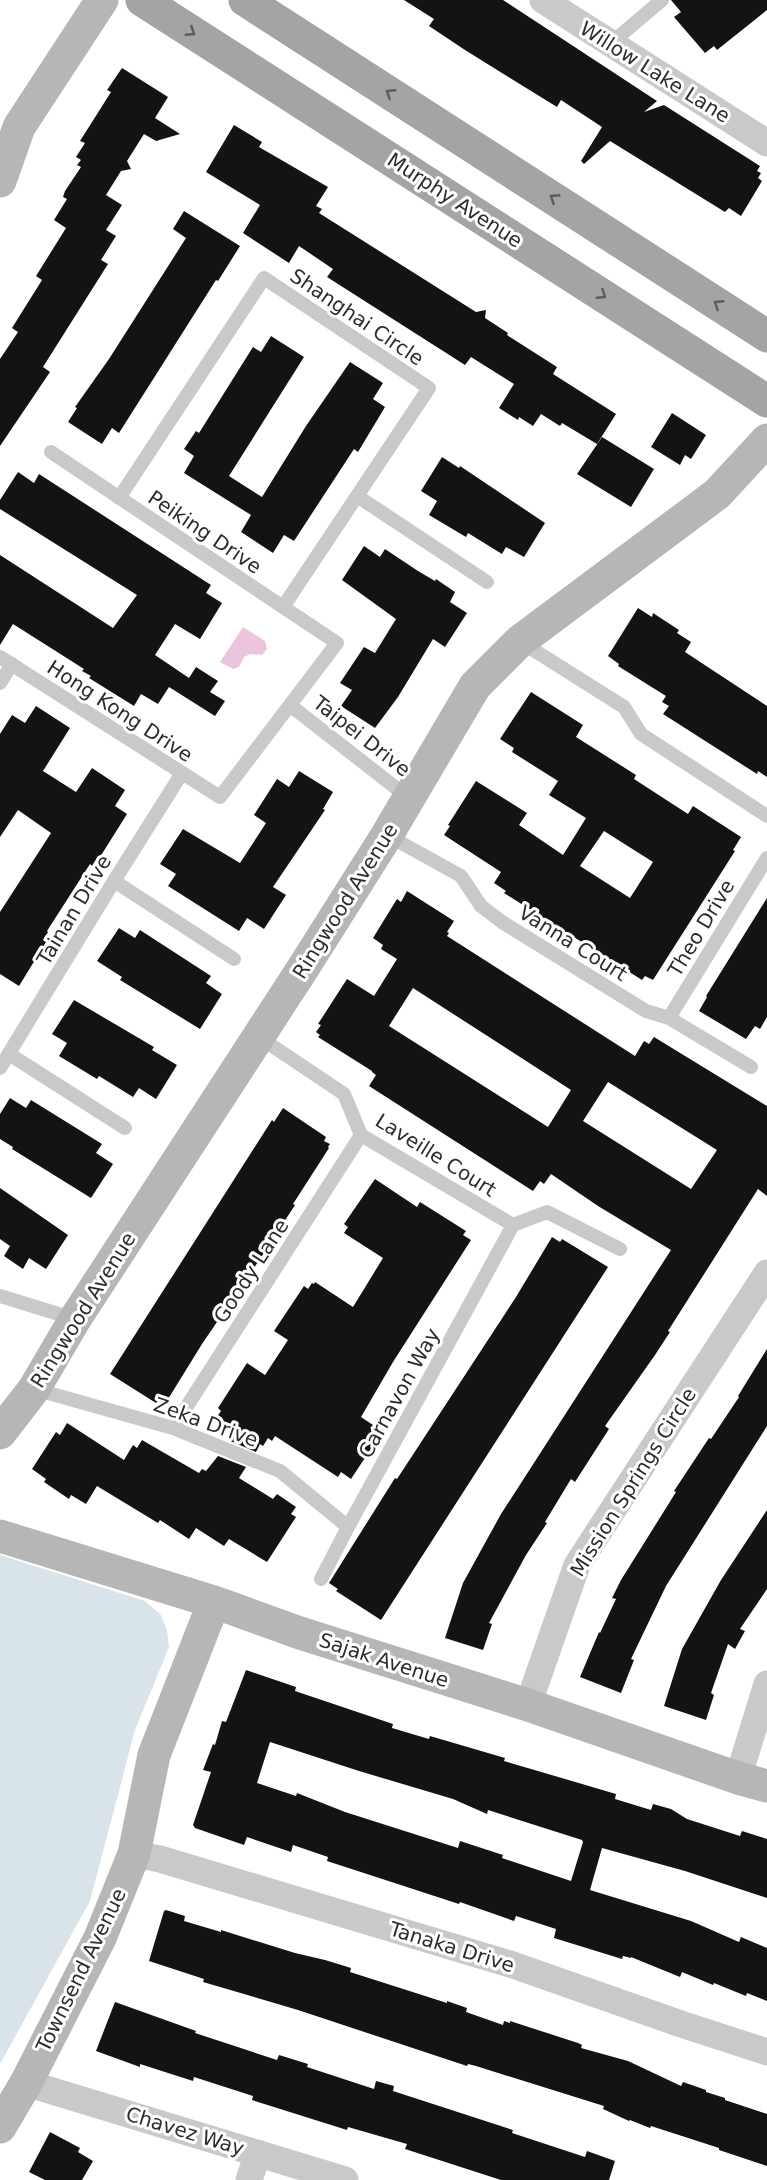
<svg xmlns="http://www.w3.org/2000/svg" width="767" height="2180" font-family="'DejaVu Sans',sans-serif">
  <style>
    .green { fill: #d9e3ea }
    .water { fill: #ebc4de }
    .building { fill: #131313; fill-rule: evenodd }
    .lines { fill: none; stroke-linecap: round; stroke-linejoin: round }
    .lane { stroke: #c9c9c9; stroke-width: 14 }
    .street { stroke: #c9c9c9; stroke-width: 27 }
    .secondary { stroke: #b6b6b6; stroke-width: 33 }
    .primary { stroke: #a4a4a4; stroke-width: 33 }
    .oneway { stroke: #5c5c5c }
    .labels { text-anchor: middle; dominant-baseline: central; stroke-width: 6; stroke-linejoin: round; paint-order: stroke }
    .street-label { font-size: 20px; fill: #2c2c2c; stroke: #fff }
  </style>
  <rect width="100%" height="100%" fill="#fff"/>
  <path class="green" d="M0,1555l145,46 16,14 6,15 2,17 -34,83 -45,171 -90,163z"/>
  <path class="water" d="M243,627l22,14 2,8 -5,6 -12,-1 -6,3 -5,10 -6,2 -13,-7z"/>
  <path class="building" d="M404,0h99l154,101 -13,11 20,-7 96,61 -3,5 4,2 -3,5 4,3 -21,35 -12,-8 -4,4 -115,-71 -26,23 -3,-3 21,-34 -41,-27 -4,7 -92,-57 -36,-24 5,-7z
    M671,0h96v10l-50,40 -3,-4 -9,7 -31,-36 7,-5z
    M122,68l46,29 -13,21 25,16 -24,7 -12,-7 -17,27 4,8 -10,2 -15,24 16,10 -16,25 10,6 -15,24 7,4 -65,103 7,5 -50,74v-87l18,-27 -6,-4 30,-48 -6,-4 30,-48 -12,-8 13,-21 -4,-2 2,-6 16,-24 -4,-2 4,-5 -5,-3 9,-14 -5,-2 31,-49 -4,-2z
    M234,125l28,17 -3,5 69,40 -12,19 6,3 -3,4 157,99 10,-2 -1,8 23,15 -1,2 50,32 -4,7 63,40 -19,30 -35,-21 -2,3 -19,-12 -8,12 -14,-9 -1,3 -19,-12 15,-24 -43,-27 -6,8 -138,-88 6,-8 -34,-23 -10,17 -46,-30 17,-28 -54,-33z
    M184,211l56,35 -22,35 -2,-1 -97,153 -7,-5 -10,16 -34,-22 9,-14 -2,-1 34,-48 77,-121 -13,-9z
    M271,336l33,21 -75,119 33,21 44,-71 44,-64 33,21 -10,16 12,8 -27,45 -4,-3 -60,92 -10,-6 -11,18 -32,-21 10,-17 -67,-42 10,-17 -10,-7 12,-18 3,2 54,-86 8,5z
    M672,413l34,22 -15,24 -6,-4 -5,10 -29,-18z
    M602,437l52,32 -23,38 -54,-33z
    M442,457l17,11 1,-2 85,57 -21,34 -18,-10 -4,7 -34,-21 -2,4 -37,-22 8,-14 -16,-10z
    M18,472l16,11 5,-9 172,111 -5,8 16,10 -22,36 -25,-15 -20,31 34,23 7,-11 22,14 -8,11 15,9 -10,15 -46,-29 -11,17 -17,-10 -7,12 -45,-28 2,-2 -9,-5 2,-2 -71,-45 -13,21v-90l113,73 24,-33 -137,-86v-9z
    M364,546l16,11 5,-8 33,22 17,10 1,-2 19,13 -5,10 17,11 -22,34 -12,-8 -35,58 -23,31 -34,-22 11,-16 -12,-7 24,-36 11,6 21,-34 -54,-39z
    M638,608l14,9 1,-4 26,17 -2,3 14,9 -6,10 82,54v71l-9,-6 -1,3 -94,-60 6,-8 -7,-4 4,-6 -48,-30 1,-2 -11,-8z
    M531,692l52,33 -7,12 60,38 -2,4 54,35 5,-8 48,31 -8,13 2,1 -82,129 -8,-4 -3,4 -138,-87 2,-2 -12,-8 7,-11 -57,-37 6,-9 -2,-1 28,-44 51,32 -8,12 44,30 23,-37 -37,-23 9,-14 -46,-29 2,-4 -14,-9zM604,831l49,31 -23,36 -50,-32z
    M36,706l34,22 -27,43 33,21 16,-24 33,22 -10,16 12,8 -27,43 -2,-1 -6,10 -2,-2 -43,67 1,1 -5,8 3,2 -27,44 -19,-12v-62l51,-79 -33,-23 -18,27v-103l12,-19 13,8z
    M299,771l34,21 -10,17 2,1 -52,77 13,8 -22,34 -17,-11 -8,13 -71,-45 8,-12 -16,-10 23,-35 57,34 26,-40 -12,-8 23,-36 12,8z
    M407,891l47,30 -7,11 2,1 -2,3 188,120 9,-15 5,3 5,-7 113,69v90l-9,-7 -90,142 2,1 -15,23 -50,71 4,3 -34,53 -4,-3 -26,43 2,1 -21,32 -37,68 3,1 -9,26 -38,-12 18,-55 38,-69 170,-264 -73,-44 -47,-32 -7,10 -4,-3 -7,10 -164,-105 7,-11 -4,-3v-1l-54,-34 2,-2 -4,-3 5,-7 -3,-1 29,-45 27,17 23,-37 -16,-10 2,-4 -10,-7 24,-39 4,3zM413,988l158,102 -23,37 -159,-101zM608,1082l109,68 -26,39 -108,-68z
    M767,898v119l-7,12 -5,-3 -9,13 -47,-28 8,-14 -1,-1z
    M119,928l16,10 5,-8 71,46 -5,7 16,11 -22,35 -80,-49 2,-3 -25,-16z
    M74,1000l80,47 -2,3 25,15 -21,34 -17,-11 -6,9 -34,-21 -2,3 -38,-23 8,-13 -15,-9z
    M10,1098l16,10 5,-8 71,44 -6,9 17,11 -22,34 -79,-49 1,-2 -13,-8v-25z
    M283,1108l43,29 -2,4 6,3 -2,3 1,1 -36,56 2,1 -37,57 -56,82 -37,60 -6,-5 -3,4 -46,-29 162,-254 2,2z
    M375,1179l42,28 3,-5 46,29 -3,4 8,5 -78,122 -32,55 12,8 -3,3 10,7 -29,44 -10,-7 -3,5 -63,-41 -3,5 -4,-3 -5,8 -3,-2 -4,8 -28,-12 4,-7 -18,-12 7,-10 -3,-3 29,-45 18,12 23,-35 -14,-9 30,-45 4,3 4,-6 2,1 1,-2 38,25 30,-49 -39,-25 4,-6 -4,-3z
    M0,1188l68,47 -22,34 -17,-11 -6,11 -19,-13 6,-10 -10,-7z
    M552,1237l8,5 2,-3 46,28 -227,353 -45,-29 2,-2 -9,-6 66,-105 2,1 119,-182z
    M767,1349v77l-101,160 -35,73 3,1 -13,33 -41,-16 19,-45 1,1 16,-34 -4,-1 9,-18 55,-88 -2,-1 35,-53 2,1 28,-42 -1,-1z
    M67,1423l57,37 9,-15 4,3 5,-8 57,33 3,-4 4,2 12,-15 28,11 -7,11 34,21 4,-5 19,13 -5,7 5,3 -29,45 -38,-23 -5,7 -28,-18 -7,11 -29,-19 -2,3 -61,-37 -11,18 -15,-9 -2,4 -25,-17 2,-3 -14,-10 24,-37 4,3z
    M767,1510v79l-27,40 5,2 -10,18 -7,-5 -17,49 3,2 -8,25 -42,-14 18,-57 39,-69z
    M246,1670l50,17 -1,4 98,33 -1,4 37,11 1,-3 75,22 -1,3 112,33 -1,5 36,11 2,-6 18,5 16,10 53,17 2,-5 25,8v59l-82,-27 -83,-23 -12,42 101,31 48,21 2,-5 26,11v53l-20,-8 -1,3 -32,-13 -1,2 -31,-13 -2,5 -49,-20v1l-8,-2 -1,3 -68,-21 2,-9 -40,-13 -2,5 -54,-19 -1,2 -132,-43 1,-4 -35,-12 -2,7 -44,-15 -3,8 -49,-17 -2,-3 18,-53 -8,-2 10,-26 2,1 7,-24 4,1zM270,1742l89,29 94,28 34,15 1,-4 94,30 1,2 -12,39 -69,-23 1,-3 -43,-14 -2,7 -113,-36 -48,-19 -1,3 -39,-13z
    M166,1910l19,6 -1,5 37,11v-2l74,23 30,7 26,8 -1,4 97,31v-2l20,7 -1,4 37,13 1,-4 6,2v-2l68,22 4,2 -1,3 47,13 53,25 2,-4 23,8v2l19,6v2l42,14v52l-48,-16v-2l-68,-22 -1,2 -20,-8 -1,1 -26,-12 1,-3 -128,-40 -8,-2 -1,2 -169,-56 -95,-28 1,-3 -55,-18 15,-50z
    M115,2002l81,29 -1,2 82,27 2,-5 29,9 -1,3 67,22 2,-8 18,5 -1,5 120,39 -1,3 73,24 2,-6 28,10 -6,19h-108l-96,-31 2,-5 -59,-17 -1,3 -95,-30 1,-4 -59,-19 -1,4 -53,-17v3l-44,-16z
    M50,2132l30,16 -2,4 15,9 -11,19h-37l-16,-8z"/>
  <g class="lines">
    <path class="lane" d="M610,44l52,-44
      M357,496l130,86
      M119,498l145,-220 165,110 -146,219
      M521,642l103,65 17,27 126,82
      M0,657l220,140 117,-154 -286,-191
      M0,683l12,-19
      M291,706l118,92
      M387,835l74,41 20,30 21,16 144,89 23,7 82,49
      M114,881l120,78
      M669,1018l98,-160
      M259,1037l85,57 17,41 152,90 34,-13 73,37
      M9,1054l116,74
      M0,1068l114,-187 68,-108
      M0,1296l75,23
      M34,1389l139,39 107,43 68,56
      M173,1428l188,-293
      M321,1579l27,-52 165,-302"/>
    <path class="street" d="M543,0l224,143
      M528,1705l49,-140 190,-292
      M738,1778l29,-94
      M134,1854l26,5 350,105 171,60 86,28
      M26,2083l319,97
      M249,2180l9,-27"/>
    <path class="secondary" d="M0,181l19,-54 83,-127
      M0,1433l34,-44 41,-70 230,-354 82,-130 88,-149 45,-45 197,-147 50,-54
      M0,1536l214,66 86,31 228,72 210,73 29,8
      M0,2127l26,-44 74,-145 34,-84 20,-99 60,-153"/>
    <path class="primary" d="M142,0l625,401
      M245,0l522,336"/>
  </g>
  <defs><path id="oneway-chevron" d="M-2-3.5L2.5 0L-2 3.5" fill="none" stroke-width="1.6" stroke-linecap="round" stroke-linejoin="round" transform="scale(1.5)"/></defs>
  <g class="oneway">
    <use href="#oneway-chevron" transform="translate(191 32) rotate(33)"/>
    <use href="#oneway-chevron" transform="translate(390 93) rotate(-147)"/>
    <use href="#oneway-chevron" transform="translate(554 198) rotate(-147)"/>
    <use href="#oneway-chevron" transform="translate(602 295) rotate(33)"/>
    <use href="#oneway-chevron" transform="translate(718 304) rotate(-147)"/>
  </g>
  <g class="labels">
    <g class="street-label">
      <text transform="translate(655 72) rotate(32)">Willow Lake Lane</text>
      <text transform="translate(455 200) rotate(33)">Murphy Avenue</text>
      <text transform="translate(357 317) rotate(34)">Shanghai Circle</text>
      <text transform="translate(205 532) rotate(34)">Peiking Drive</text>
      <text transform="translate(120 711) rotate(33)">Hong Kong Drive</text>
      <text transform="translate(362 736) rotate(38)">Taipei Drive</text>
      <text transform="translate(345 901) rotate(-58)">Ringwood Avenue</text>
      <text transform="translate(74 910) rotate(-59)">Tainan Drive</text>
      <text transform="translate(701 928) rotate(-59)">Theo Drive</text>
      <text transform="translate(573 943) rotate(32)">Vanna Court</text>
      <text transform="translate(436 1155) rotate(32)">Laveille Court</text>
      <text transform="translate(251 1271) rotate(-57)">Goody Lane</text>
      <text transform="translate(83 1310) rotate(-58)">Ringwood Avenue</text>
      <text transform="translate(399 1393) rotate(-61)">Carnavon Way</text>
      <text transform="translate(206 1422) rotate(20)">Zeka Drive</text>
      <text transform="translate(633 1482) rotate(-58)">Mission Springs Circle</text>
      <text transform="translate(384 1660) rotate(18)">Sajak Avenue</text>
      <text transform="translate(452 1947) rotate(17)">Tanaka Drive</text>
      <text transform="translate(81 1970) rotate(-64)">Townsend Avenue</text>
      <text transform="translate(185 2131) rotate(17)">Chavez Way</text>
    </g>
  </g>
</svg>
